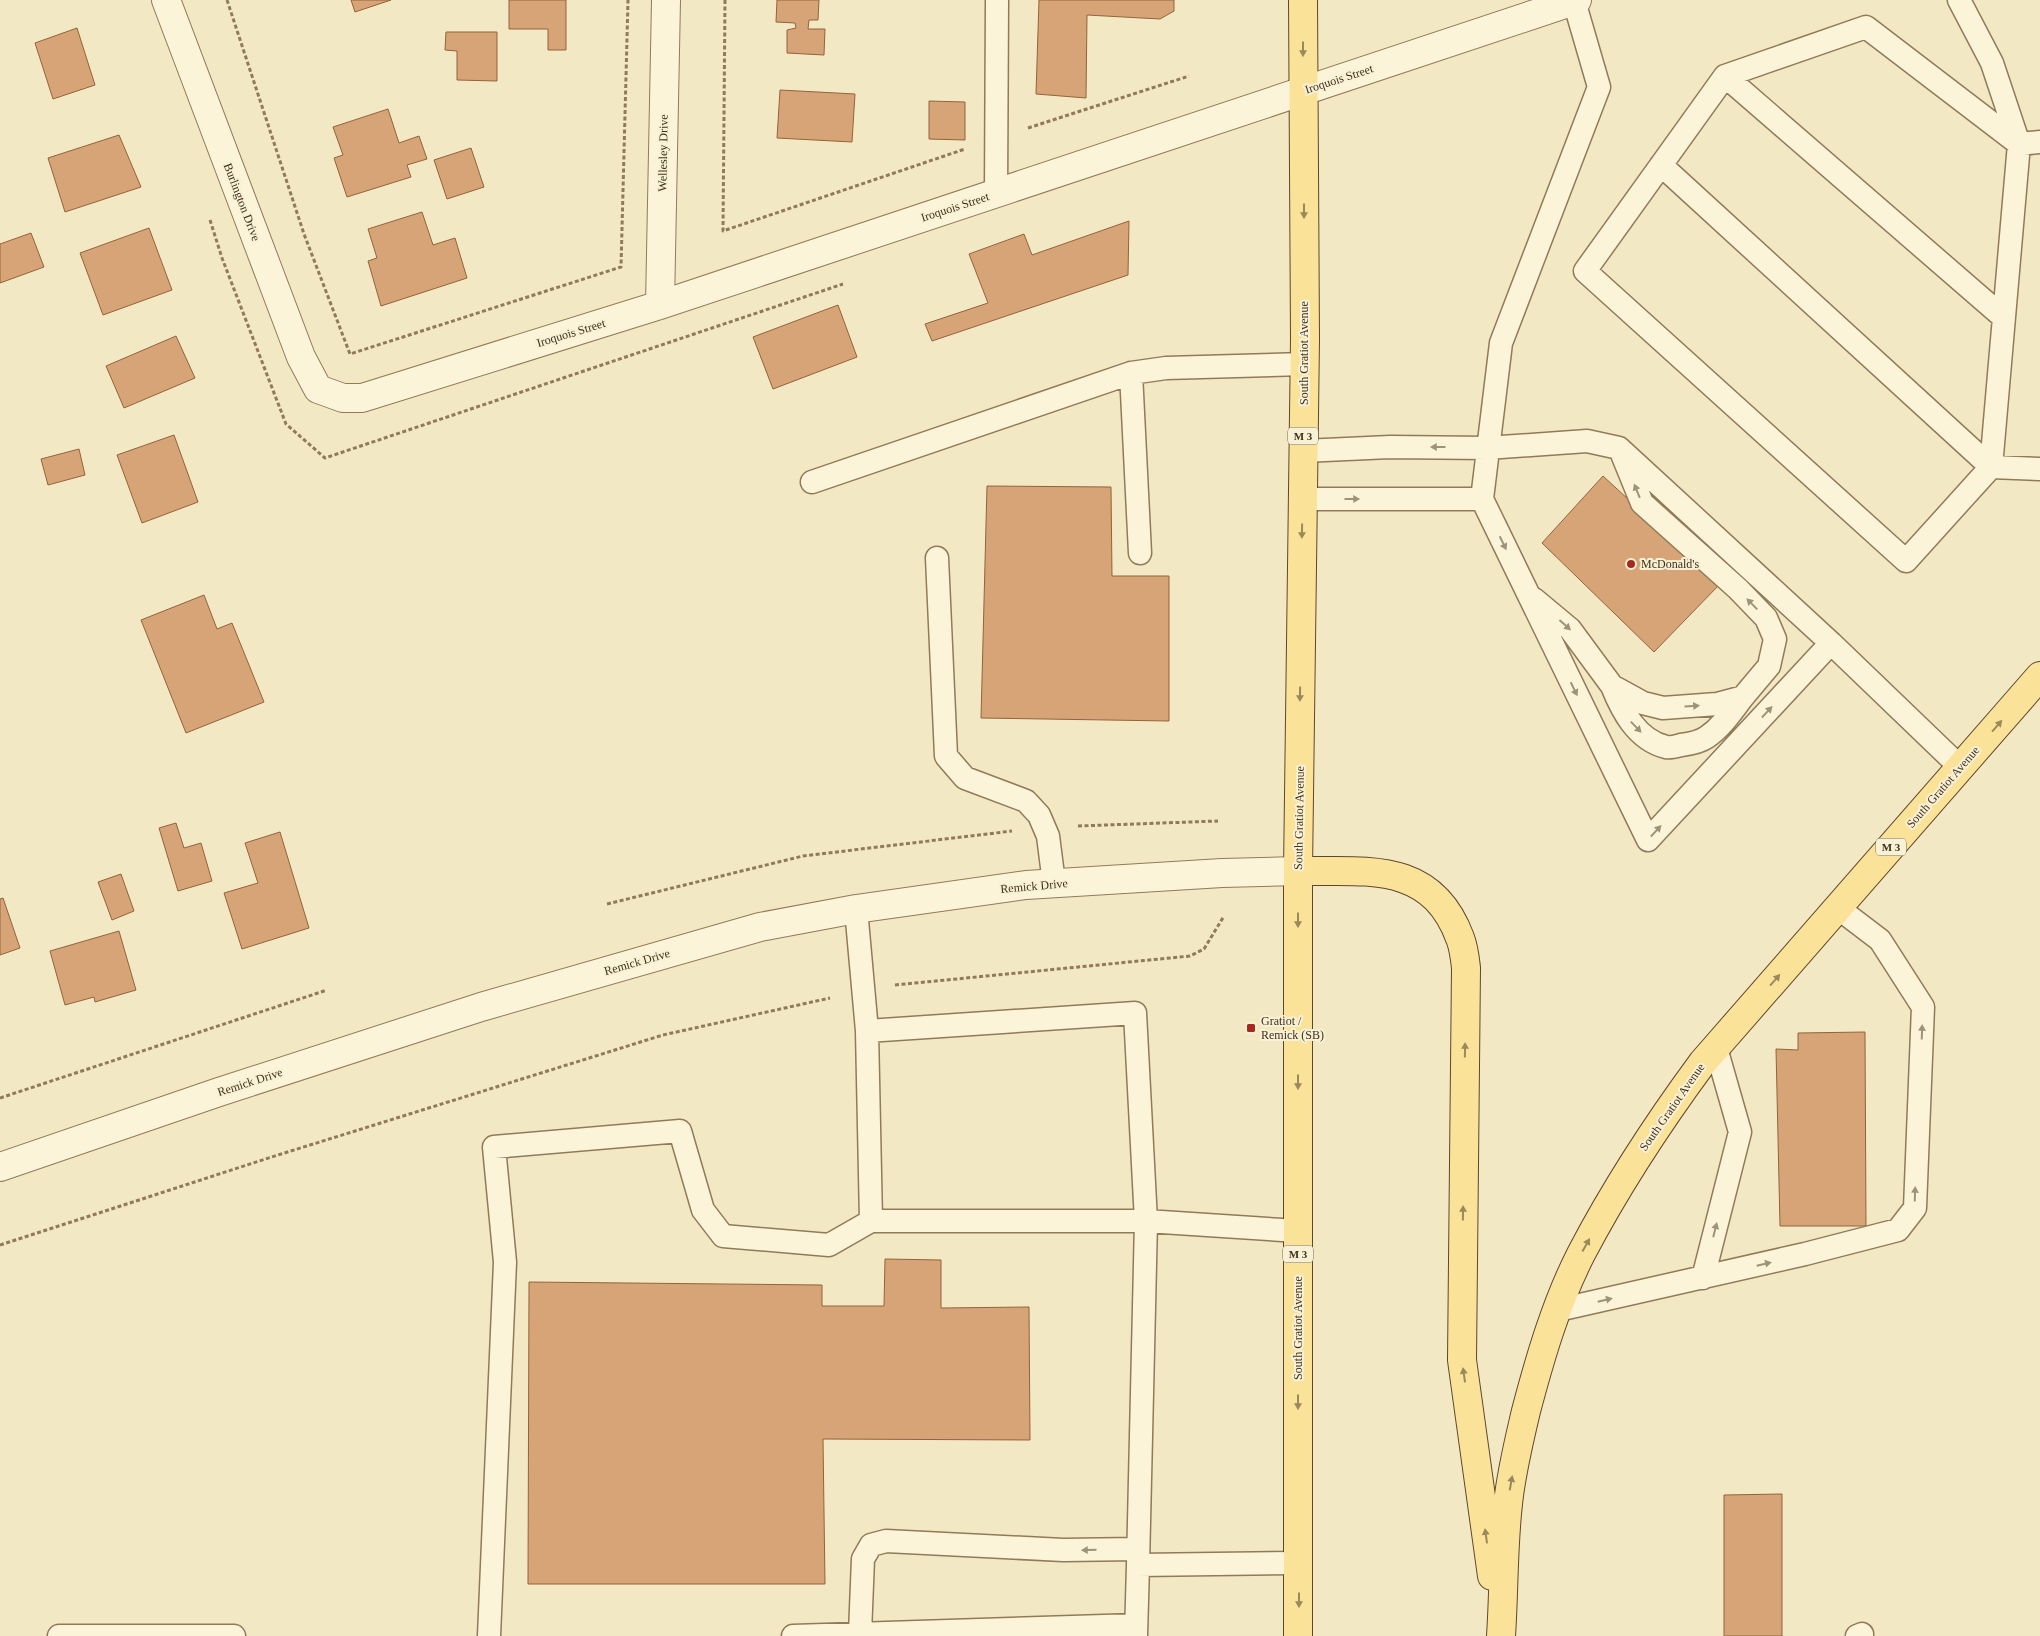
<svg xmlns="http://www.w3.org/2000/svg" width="2040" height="1636" font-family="'Times New Roman',serif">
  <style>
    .building { fill: #d6a476; stroke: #93633b }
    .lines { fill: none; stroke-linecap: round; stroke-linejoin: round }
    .service-casing { stroke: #917a58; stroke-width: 25 }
    .minor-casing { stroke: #917a58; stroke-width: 30 }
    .primary-casing { stroke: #5e472c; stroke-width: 30 }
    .path { stroke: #917a58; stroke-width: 3; stroke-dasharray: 4 2.5; stroke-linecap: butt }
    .service { stroke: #fcf4d9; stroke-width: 22 }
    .minor { stroke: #fcf4d9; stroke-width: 28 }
    .primary { stroke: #fae299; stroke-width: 28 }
    .oneway { fill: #9c895b }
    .oneway2 { fill: #9e927b }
    .poi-dot { fill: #a72820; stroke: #f9f1d5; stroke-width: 2 }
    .labels { text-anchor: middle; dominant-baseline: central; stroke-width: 4; stroke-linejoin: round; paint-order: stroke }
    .shield { fill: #f9f1d5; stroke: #776a54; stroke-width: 1 }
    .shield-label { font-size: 11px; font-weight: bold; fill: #3f301d }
    .street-label { font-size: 12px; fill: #3f301d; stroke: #f9f1d5 }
    .poi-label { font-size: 12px; fill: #3f301d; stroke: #f9f1d5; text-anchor: start }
  </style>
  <rect width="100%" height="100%" fill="#f3e8c4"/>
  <path class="building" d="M351,0h40l-36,12z
    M509,0h57v50h-18v-21h-39z
    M777,0h42l-1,20h-9l-1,9h17l-1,26 -37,-2v-23l9,-2 -1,-5 -19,-1z
    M1039,0h135v11l-14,8 -73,-4 -1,83 -50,-4z
    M77,28l18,57 -42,14 -18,-56z
    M446,32h51v49l-40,-1v-29l-12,-1z
    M780,90l75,4 -3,48 -75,-4z
    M929,101l36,1v38l-36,-1z
    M388,109l11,34 20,-7 8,23 -20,6 4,12 -64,20 -13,-39 9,-3 -10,-28z
    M119,135l22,52 -76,25 -17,-54z
    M471,148l13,39 -37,12 -13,-39z
    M422,212l11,33 22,-7 12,40 -86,28 -13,-45 9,-3 -9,-29z
    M1129,221l-1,54 -196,66 -7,-17 63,-21 -19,-49 55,-20 8,21z
    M149,228l23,62 -69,25 -23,-62z
    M31,233l13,34 -44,16v-39z
    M838,305l19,52 -84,32 -20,-52z
    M176,336l19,42 -71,30 -18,-42z
    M174,435l24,67 -56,21 -25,-68z
    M79,449l6,26 -37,10 -7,-26z
    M1603,476l117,108 -66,68 -112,-109z
    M987,486l124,1 1,89h57v145l-188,-3z
    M204,595l13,34 15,-6 32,79 -78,31 -45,-113z
    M176,823l8,25 17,-5 11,38 -34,10 -19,-63z
    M280,832l29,96 -67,21 -18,-56 34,-10 -13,-40z
    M121,874l13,37 -22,9 -14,-38z
    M3,898l17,50 -20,7v-56z
    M119,931l17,59 -41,12 -1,-5 -29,8 -15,-54z
    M1865,1032l1,194h-86l-4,-177 22,1v-17z
    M885,1259l56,1v48l88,-1 1,133 -207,-1 2,145h-297l1,-302 293,3v21h62z
    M1782,1494v142h-58v-141z"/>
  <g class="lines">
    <defs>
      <path id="service" d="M1959,0l33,63 27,81 -28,323 49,2
        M1725,76l278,241
        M1661,165l330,302 -85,94 -321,-290 140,-195 141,-49 153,117 21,-2
        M996,194l1,-194
        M1131,373l9,180
        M1303,451l87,-4 97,1 100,-7 32,7 212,195 -183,197 -166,-341 19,-156 98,-256 -25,-86
        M812,482l319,-109 35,-5 138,-4
        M1303,499h179
        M937,558l9,198 19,22 61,23 13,14 9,21 6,47
        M1534,599l36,30 42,57 31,17 20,5 54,-4 26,-7 26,-31 6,-27 -9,-21 -28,-29 -96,-86 -20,-49
        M1831,643l129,124
        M1612,686c10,25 25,54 54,61 4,1 11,-1 15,-2 8,-1 19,-3 26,-8 15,-10 25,-26 36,-40
        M856,909l11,122 268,-18 11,208 152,10
        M871,1221h275l-8,344 161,-2
        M1703,1278l37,-146 -24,-84
        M1558,1310l247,-56 93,-24 17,-22 8,-201 -43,-67 -42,-32
        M860,1633l3,-74 8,-14 15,-4 177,9 75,-1
        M59,1636h175
        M489,1636l16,-374 -11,-115 186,-16 23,79 20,26 106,9 42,-24 -4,-190
        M793,1636l343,-11
        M1136,1636l2,-71
        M1857,1636l5,-2v2"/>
      <path id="minor" d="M166,0l135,357 17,32 25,9h19l298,-93 917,-305
        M660,305l6,-305
        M0,1167l219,-75 262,-85 279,-80 96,-18 170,-24 196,-12 76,-2"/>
      <path id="primary" d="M1298,871c68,1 133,-11 162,67 4,10 5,21 6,30l-4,392 30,216
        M1298,1636v-765l7,-532 -2,-339
        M1501,1636c3,-44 2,-89 7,-132 3,-31 11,-63 18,-93 14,-53 30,-108 55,-157 35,-67 77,-131 122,-192l337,-386"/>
    </defs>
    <use href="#service" class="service-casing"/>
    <use href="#minor" class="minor-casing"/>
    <use href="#primary" class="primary-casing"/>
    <path class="path" d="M227,0l77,234 46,120 271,-87 7,-267
      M725,0l-2,231 242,-82
      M1028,128l161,-52
      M210,220l12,38 64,166 39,34 518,-174
      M1078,826l140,-5
      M607,904l196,-48 209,-25
      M895,985l295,-29 14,-7 20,-33
      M0,1098l327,-108
      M0,1245l278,-90 385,-120 167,-37"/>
    <use href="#service" class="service"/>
    <use href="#minor" class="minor"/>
    <use href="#primary" class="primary"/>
  </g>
  <defs><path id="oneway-solid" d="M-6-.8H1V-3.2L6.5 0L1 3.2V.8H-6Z" transform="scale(1.25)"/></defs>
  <g class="oneway">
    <use href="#oneway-solid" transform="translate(1303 49) rotate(90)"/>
    <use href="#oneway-solid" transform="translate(1304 211) rotate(90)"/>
    <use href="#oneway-solid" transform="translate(1302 531) rotate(91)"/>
    <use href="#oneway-solid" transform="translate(1300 694) rotate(91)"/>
    <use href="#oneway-solid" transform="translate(1997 726) rotate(-49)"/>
    <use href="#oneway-solid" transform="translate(1298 920) rotate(90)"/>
    <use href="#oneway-solid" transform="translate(1775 980) rotate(-49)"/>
    <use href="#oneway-solid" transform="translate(1465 1050) rotate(-89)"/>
    <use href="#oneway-solid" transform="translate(1298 1082) rotate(90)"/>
    <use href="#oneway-solid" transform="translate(1463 1213) rotate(-89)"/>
    <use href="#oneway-solid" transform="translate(1586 1245) rotate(-61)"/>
    <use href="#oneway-solid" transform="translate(1464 1375) rotate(-98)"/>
    <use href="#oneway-solid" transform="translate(1298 1402) rotate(90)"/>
    <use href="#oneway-solid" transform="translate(1511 1483) rotate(-80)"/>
    <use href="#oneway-solid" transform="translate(1486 1536) rotate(-98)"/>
    <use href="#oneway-solid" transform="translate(1299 1600) rotate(90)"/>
  </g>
  <g class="oneway2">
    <use href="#oneway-solid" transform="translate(1438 447) rotate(-180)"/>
    <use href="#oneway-solid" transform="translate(1637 491) rotate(-112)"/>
    <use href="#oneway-solid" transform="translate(1352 499)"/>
    <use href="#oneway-solid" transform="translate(1503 543) rotate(64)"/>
    <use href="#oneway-solid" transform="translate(1752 604) rotate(-134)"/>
    <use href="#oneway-solid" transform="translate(1565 625) rotate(42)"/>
    <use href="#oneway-solid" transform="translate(1574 689) rotate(64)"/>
    <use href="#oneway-solid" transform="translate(1692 706) rotate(-4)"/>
    <use href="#oneway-solid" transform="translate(1767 712) rotate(-47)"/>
    <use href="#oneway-solid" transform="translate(1636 727) rotate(46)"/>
    <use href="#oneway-solid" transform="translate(1656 831) rotate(-47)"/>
    <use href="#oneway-solid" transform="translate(1922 1032) rotate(-88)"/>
    <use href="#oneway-solid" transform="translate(1915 1194) rotate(-88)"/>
    <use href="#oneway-solid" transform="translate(1715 1230) rotate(-76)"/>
    <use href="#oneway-solid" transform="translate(1764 1264) rotate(-13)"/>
    <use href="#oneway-solid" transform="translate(1605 1300) rotate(-13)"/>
    <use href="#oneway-solid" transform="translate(1089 1550) rotate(179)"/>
  </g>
  <g class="poi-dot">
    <circle cx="1631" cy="564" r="5"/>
    <rect x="1246" y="1023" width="10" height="10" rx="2.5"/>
  </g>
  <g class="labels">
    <g class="shield">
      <rect x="1288" y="427.5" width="30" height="17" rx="4"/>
      <rect x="1876" y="838.5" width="30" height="17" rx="4"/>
      <rect x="1283" y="1245.5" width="30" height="17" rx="4"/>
    </g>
    <g class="shield-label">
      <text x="1303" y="436">M 3</text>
      <text x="1891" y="847">M 3</text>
      <text x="1298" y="1254">M 3</text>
    </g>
    <g class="street-label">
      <text transform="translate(1339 79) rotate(-18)">Iroquois Street</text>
      <text transform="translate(663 153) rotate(-89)">Wellesley Drive</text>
      <text transform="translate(242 202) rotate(69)">Burlington Drive</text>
      <text transform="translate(955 207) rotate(-18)">Iroquois Street</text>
      <text transform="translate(571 333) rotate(-17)">Iroquois Street</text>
      <text transform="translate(1304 353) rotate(-90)">South Gratiot Avenue</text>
      <text transform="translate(1943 787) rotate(-49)">South Gratiot Avenue</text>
      <text transform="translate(1299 818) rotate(-89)">South Gratiot Avenue</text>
      <text transform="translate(1034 886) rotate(-5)">Remick Drive</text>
      <text transform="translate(637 962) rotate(-16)">Remick Drive</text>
      <text transform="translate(250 1082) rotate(-18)">Remick Drive</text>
      <text transform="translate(1672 1107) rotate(-55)">South Gratiot Avenue</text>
      <text transform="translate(1298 1328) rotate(-90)">South Gratiot Avenue</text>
    </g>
    <g class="poi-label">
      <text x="1641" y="564">McDonald's</text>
      <text x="1261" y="1021">Gratiot /<tspan x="1261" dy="14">Remick (SB)</tspan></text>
    </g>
  </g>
</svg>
